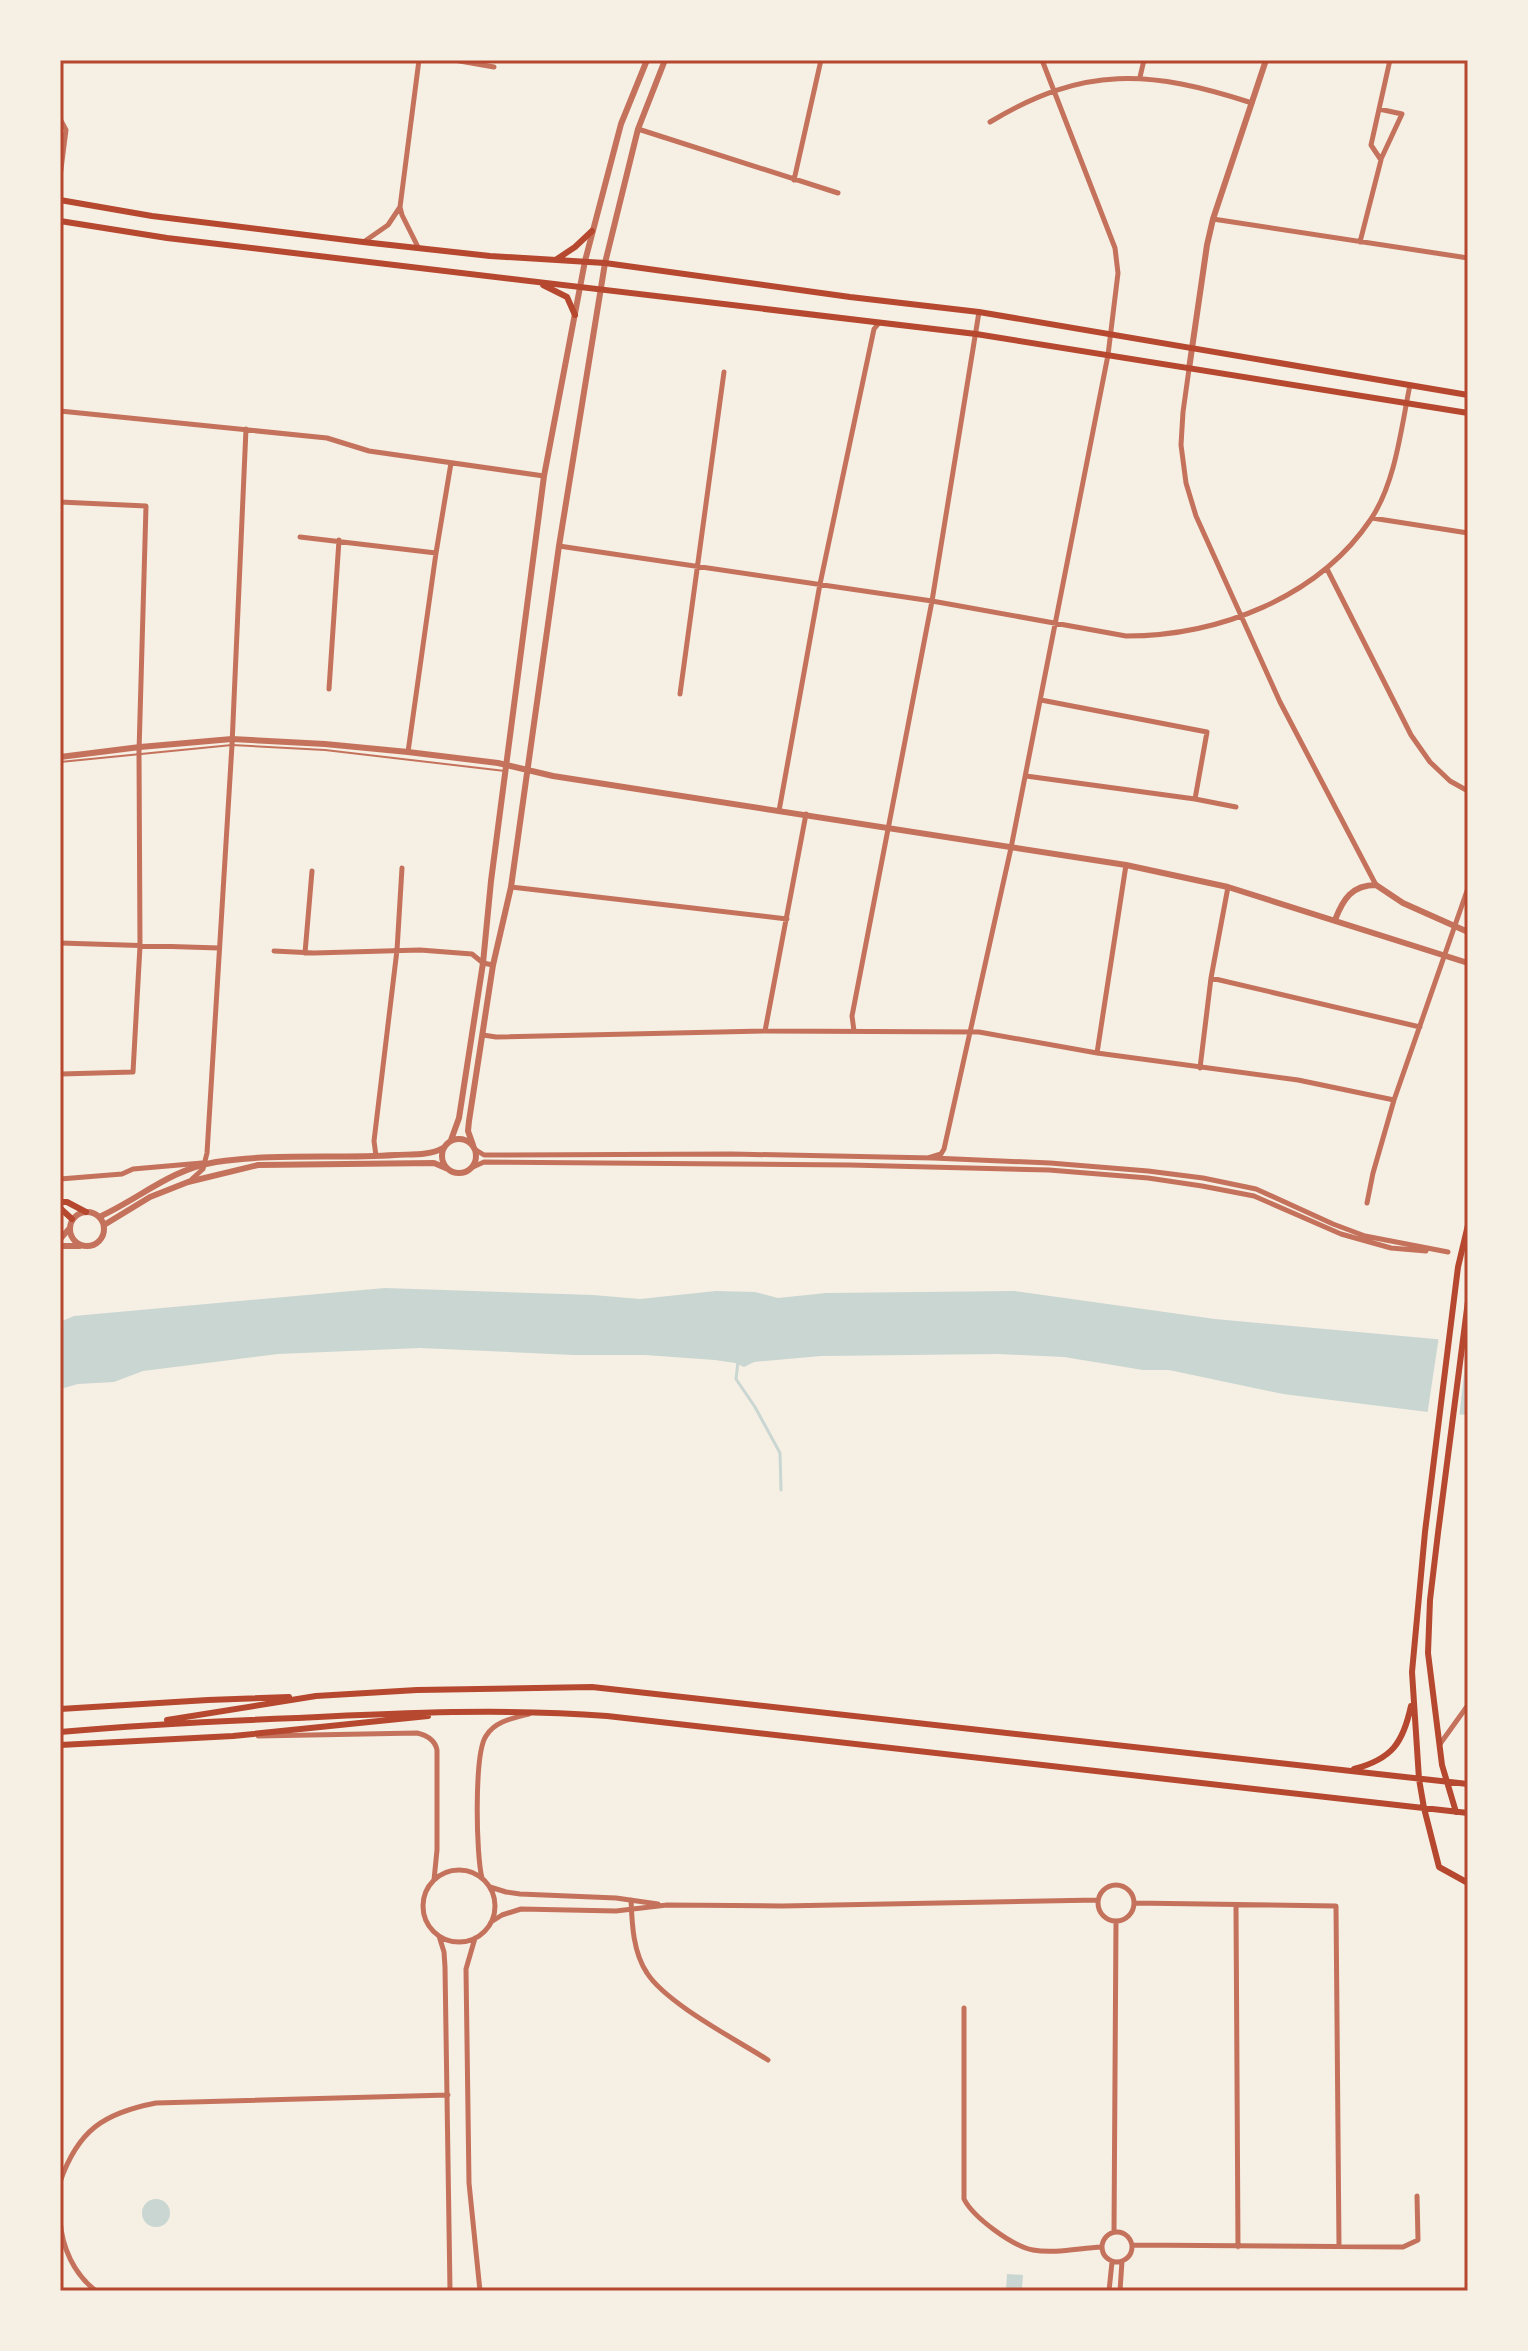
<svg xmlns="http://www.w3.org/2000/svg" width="1528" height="2351" font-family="Mulish,sans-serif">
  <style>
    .water { fill: #c9d6d2 }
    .pier { fill: #f6efe4 }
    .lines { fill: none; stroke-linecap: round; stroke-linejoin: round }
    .stream { stroke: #c9d6d2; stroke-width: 3 }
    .service { stroke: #c5725c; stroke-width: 2 }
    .minor { stroke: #c5725c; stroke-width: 5 }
    .tertiary { stroke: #c5725c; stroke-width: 6 }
    .secondary { stroke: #b5482f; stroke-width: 6 }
    .neatline { fill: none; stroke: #b5482f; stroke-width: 3 }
  </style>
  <rect width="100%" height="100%" fill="#f6efe4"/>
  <path class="water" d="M385,1288l208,7 47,4 76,-8 39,1 23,6 48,-5 189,-2 200,28 253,23v73l-40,-3 -145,-18 -114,-24h-26l-79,-13 -66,-3 -177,2 -67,6 -10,5 -9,-4 -20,-3 -70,-5h-72l-153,-7 -142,6 -135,17 -29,11 -36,2 -18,5v-67l14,-6z
    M142 2213a14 14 0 1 1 28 0a14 14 0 1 1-28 0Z
    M1007,2274l16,1 -1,13h-3l-1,3h-12z"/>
  <path class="pier" d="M1439,1336l29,2 -9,81 -32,-3z"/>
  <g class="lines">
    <path class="stream" d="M738,1362l-2,17 19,28 25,46 1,37"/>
    <path class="service" d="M60,762l172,-17 93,5 180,21"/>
    <path class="minor" d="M454,60l40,7
      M1140,77l4,-17
      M1379,109l23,5 -21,45
      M60,119l6,11 -6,47
      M990,122c94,-57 160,-52 262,-19
      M638,129l200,64
      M794,180l27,-120
      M1213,219l255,39
      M365,241l23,-16 12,-18
      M1360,242l21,-82 -10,-15 19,-85
      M418,247l-16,-32 -2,-8 19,-147
      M1189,369l-6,43 -2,33 5,38 10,33 84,186 96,183
      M60,411l267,27 42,13 175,25
      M60,502l86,4 -7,246 1,194 -7,126 -72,2
      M1372,518l96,15
      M300,537l136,16
      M559,546l373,55 194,35c92,0 192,-38 245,-117 25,-38 30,-91 39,-134
      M1327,569l84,166 19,27 20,19 18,10
      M329,689l10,-149
      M680,694l44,-322
      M1041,700l166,32 -12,67
      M408,752l28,-199 15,-90
      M1026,776l169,23 41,8
      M779,811l41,-227 54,-255 5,-6
      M511,887l276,32
      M60,943l159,5
      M274,951l40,2 106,-3 52,4 11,9 10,2
      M305,953l7,-82
      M1211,978l209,49
      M765,1031l41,-217
      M854,1031l-2,-15 80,-415 47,-289
      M483,1035l13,2 269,-6 214,1 118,21 201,27 96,20
      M60,1046v88
      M1097,1053l29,-188
      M1200,1068l11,-90 17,-91
      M476,1150l8,5 248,-1 201,4 117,5 98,8 55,7 53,11 77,35 32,12 83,16
      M376,1156l-2,-15 23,-191 5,-82
      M928,1158l13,-4 3,-5 67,-301 97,-493 10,-82 -3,-25 -73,-188
      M473,1167l11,-5 366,3 199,5 99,8 54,8 52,10 87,38 50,14 35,3
      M60,1179l62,-5 11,-5 69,-6
      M192,1179l11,-10 4,-16 25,-408 14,-316
      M1367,1203l6,-30 21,-73 74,-212
      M258,1736l159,-3c9,2 18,7 20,17v100l-3,30
      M1440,1744l28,-39
      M423 1906a36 36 0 1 1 72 0a36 36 0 1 1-72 0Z
      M482,1878c-6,-22 -8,-125 4,-142 9,-15 28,-18 43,-22
      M1098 1903a18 18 0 1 1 36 0a18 18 0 1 1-36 0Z
      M490,1887l16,5 14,2 96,4 42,6
      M631,1900c1,24 2,52 16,73 19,30 88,66 121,87
      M1134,1903l202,3 3,340
      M1236,1906l2,341
      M491,1922l11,-7 19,-6 95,2 51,-6 115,1 316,-6
      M439,1936l5,16 1,15 5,324
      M475,1938l-9,31 3,214 11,108
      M964,2008v191c9,18 48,47 69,51 21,4 47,-2 68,-3
      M60,2182c18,-52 44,-69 96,-79l292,-8
      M60,2220c2,28 14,54 36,71
      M1114,2231l2,-310
      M1102 2247a15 15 0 1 1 30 0a15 15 0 1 1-30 0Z
      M1132,2245l271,2 15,-7 -1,-44
      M1109,2291l3,-29
      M1120,2291l2,-30"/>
    <path class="tertiary" d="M1189,369l18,-124 6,-26 53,-159
      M60,757l80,-10 92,-8 93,5 83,8 90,11 55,13 573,89 102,22 240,76
      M1335,920c8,-21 17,-35 41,-35l27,18 65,29
      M442 1156a17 17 0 1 1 34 0a17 17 0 1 1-34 0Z
      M451,1140l8,-22 24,-155 8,-82 53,-405 41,-215 36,-137 26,-64
      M473,1145l-5,-14 1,-10 24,-156 18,-78 48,-341 46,-283 33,-134 27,-69
      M70 1229a17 17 0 1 1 34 0a17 17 0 1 1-34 0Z
      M99,1217c40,-18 72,-48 117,-55 59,-9 120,-3 179,-7 15,-1 34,1 48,-7
      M104,1225l46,-28 38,-15 70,-17 176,-2 14,6
      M60,1239l9,-10
      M60,1246h20"/>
    <path class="secondary" d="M60,200l92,16 211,26 127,14 115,7 245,34 129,15 489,83
      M60,221l107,17 809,96 492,79
      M557,259l18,-12 17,-16
      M543,285l24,12 8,18
      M60,1202h7l19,10
      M60,1208l12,11
      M1468,1225l-10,42 -33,265 -13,140 7,107 5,29 15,59 29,16
      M60,1709l148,-9 81,-3
      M167,1720l149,-24 101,-6 175,-3 876,97
      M60,1732c79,-7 158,-11 237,-14 104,-5 207,-10 310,-2l861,97
      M60,1745l173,-9 195,-20
      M1354,1769c38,-10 49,-26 57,-63
      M1456,1812l-14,-47 -14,-112 2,-53 8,-67 30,-232"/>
  </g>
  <rect width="1528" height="2351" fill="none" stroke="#f6efe4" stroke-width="124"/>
  <rect x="62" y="62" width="1404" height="2227" class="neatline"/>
</svg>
